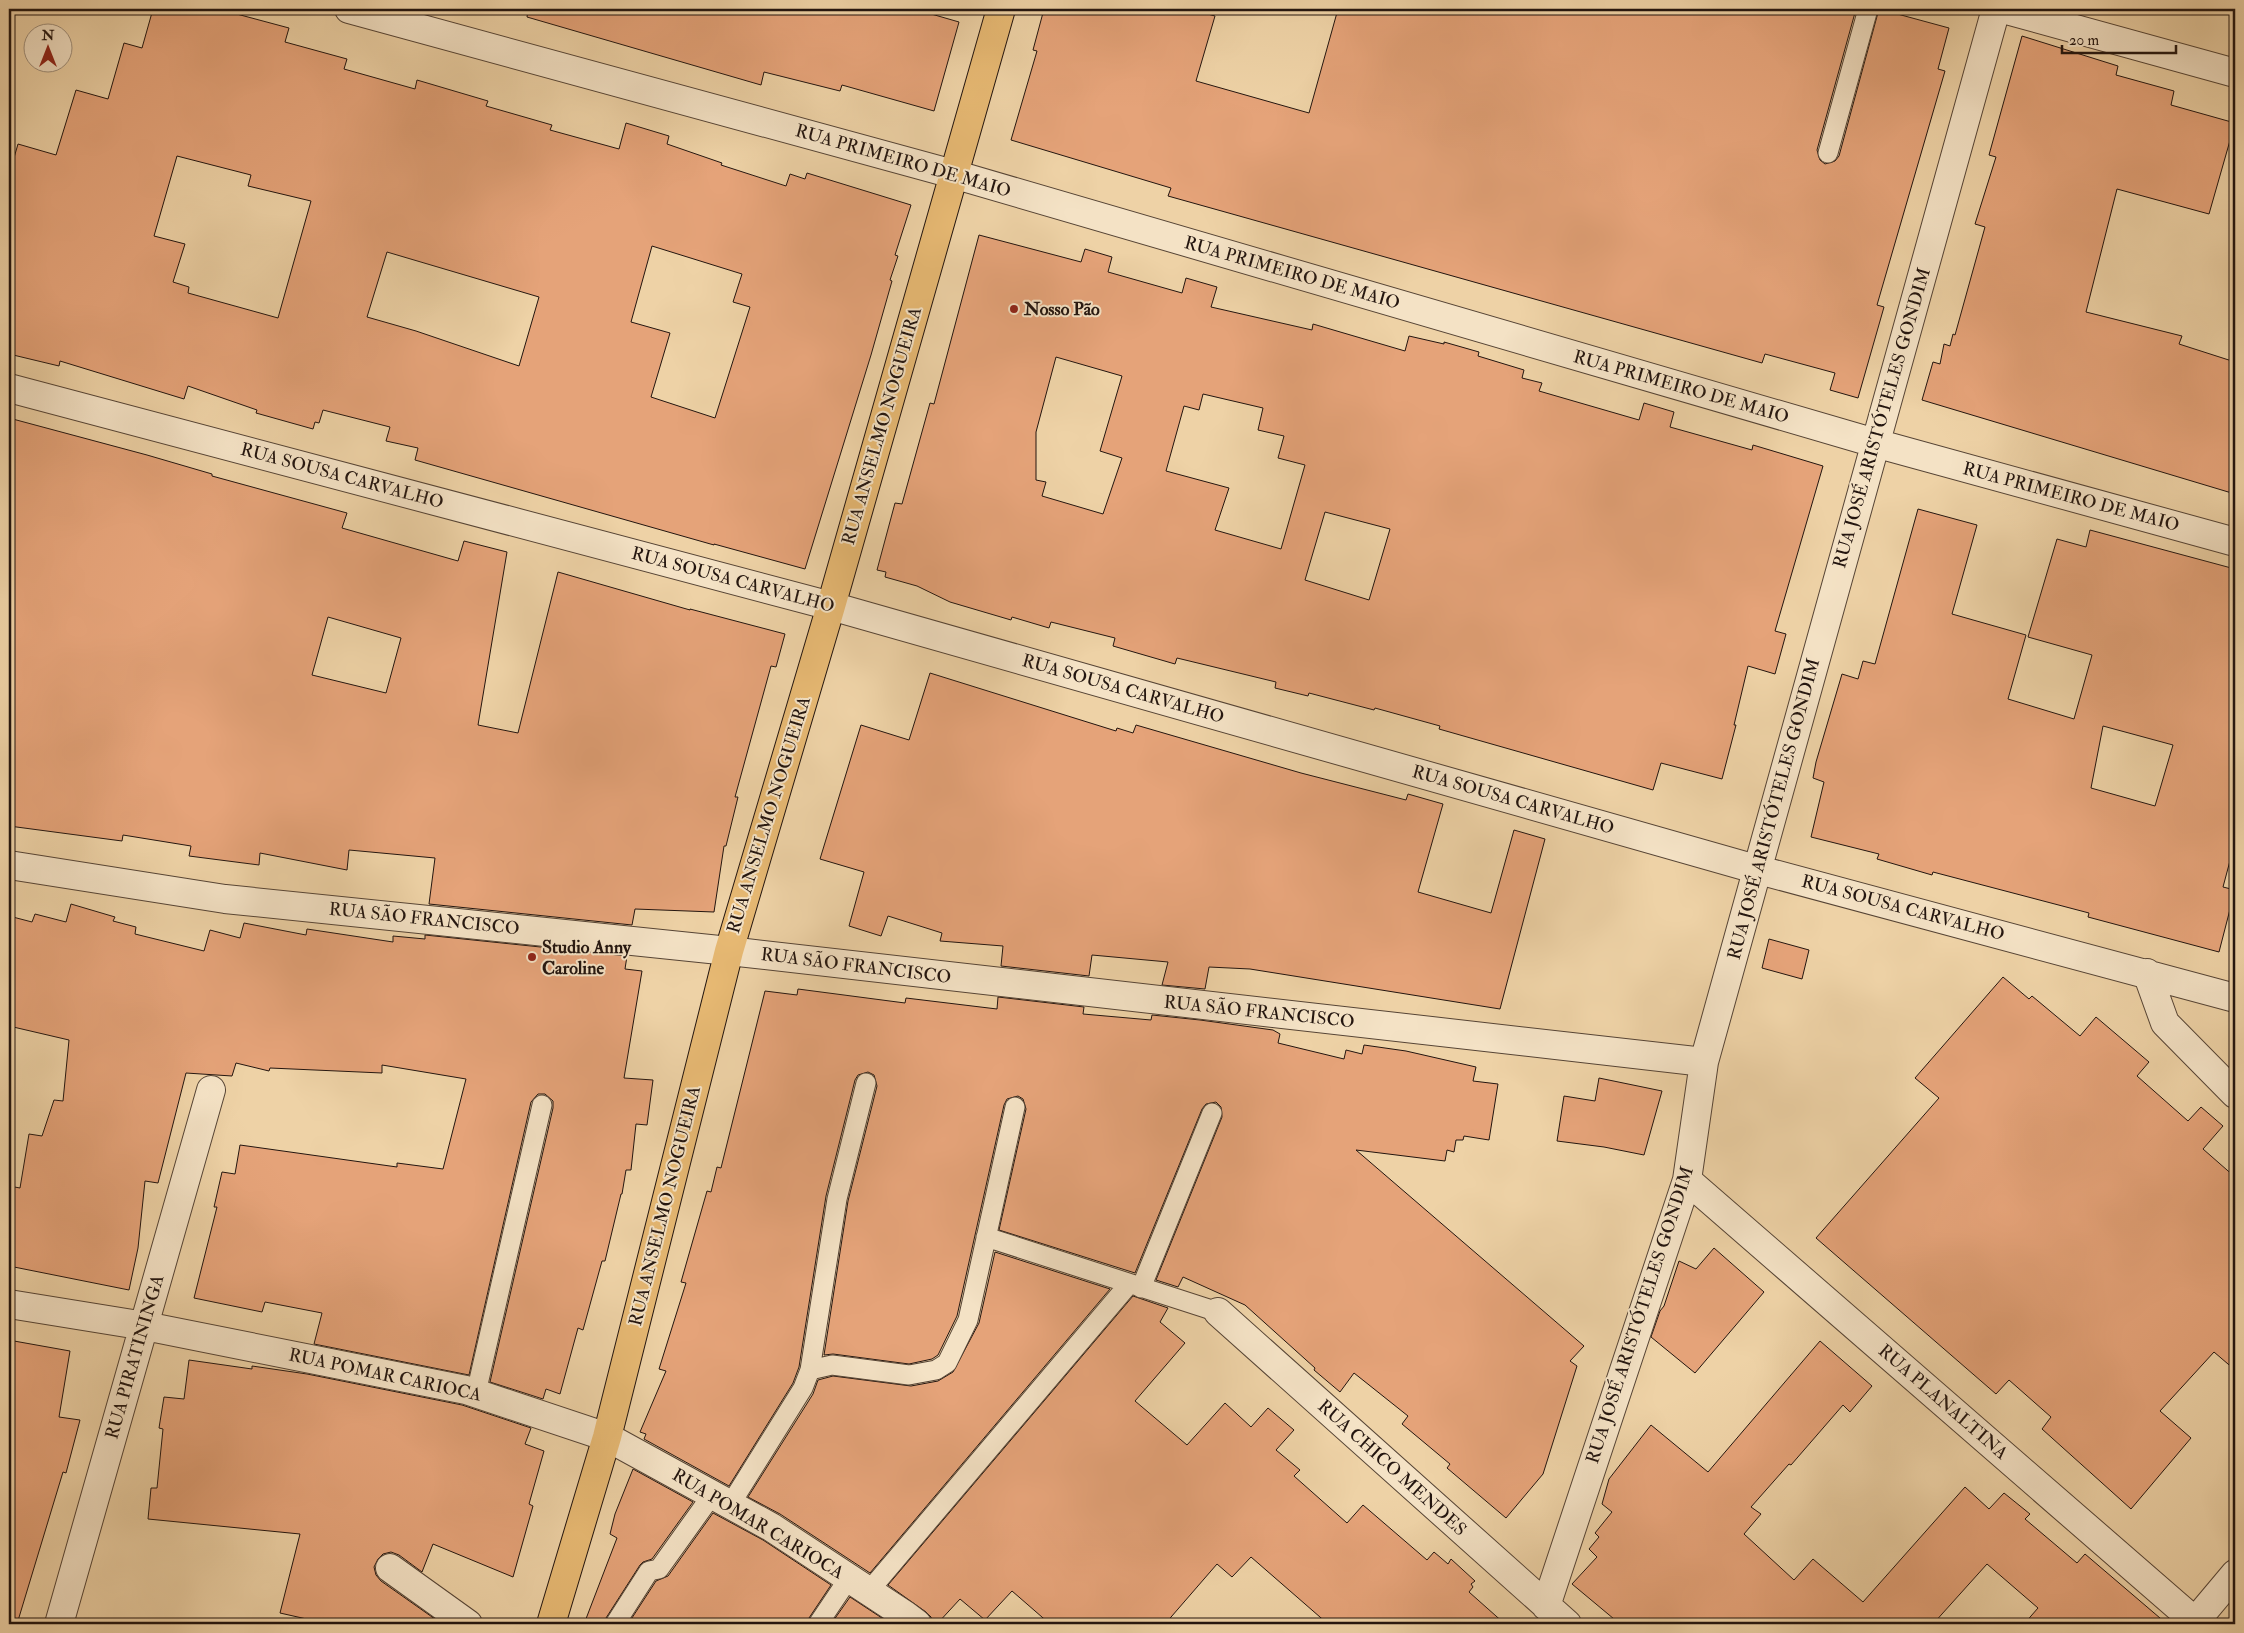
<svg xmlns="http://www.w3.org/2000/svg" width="2244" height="1633" font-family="'IM FELL Double Pica',serif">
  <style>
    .building { fill: #e5a379; stroke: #23150f; fill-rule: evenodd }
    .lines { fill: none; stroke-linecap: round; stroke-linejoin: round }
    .service-casing { stroke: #564435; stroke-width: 21 }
    .minor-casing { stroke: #564435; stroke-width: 30 }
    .primary-casing { stroke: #23150f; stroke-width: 30 }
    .service { stroke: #f4e2c5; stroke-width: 19 }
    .minor { stroke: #f4e2c5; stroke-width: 28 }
    .primary { stroke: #e7b973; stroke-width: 28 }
    .poi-dot { fill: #8f2418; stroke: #f4e2c5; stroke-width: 2 }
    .labels { text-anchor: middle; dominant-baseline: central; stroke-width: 4; stroke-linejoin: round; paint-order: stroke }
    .street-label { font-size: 18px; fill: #23150f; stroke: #f4e2c5 }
    .poi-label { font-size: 18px; font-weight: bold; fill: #23150f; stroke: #f4e2c5; text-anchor: start }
  </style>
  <rect width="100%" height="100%" fill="#eed2a6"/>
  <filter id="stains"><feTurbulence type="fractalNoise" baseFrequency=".004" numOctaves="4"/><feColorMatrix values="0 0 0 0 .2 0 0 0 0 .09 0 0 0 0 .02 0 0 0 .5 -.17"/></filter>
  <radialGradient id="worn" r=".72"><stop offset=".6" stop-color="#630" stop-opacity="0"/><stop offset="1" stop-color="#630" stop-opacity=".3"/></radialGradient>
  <path class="building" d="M153,9h65l71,19 -4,14 62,17 -3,10 71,20 2,-9 71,21 -2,5 66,19 -2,5 69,19 7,-26 43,13 -2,8 55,19 -1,2 65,21 4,-12 15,5 2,-6 104,32 -16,50 3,1 -8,24 2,1 -21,74 -66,214 -91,-25v1l-299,-85 3,-12 -32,-7 4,-14 -67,-17 -4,13 -4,-1 -2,7 -57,-16 1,-3 -69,-24 -4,13 -124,-38 -1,5 -50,-12v-179l9,-31 38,11 20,-65 32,9 16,-56 18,5zM177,156l74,19 -3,11 63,15 -33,117 -90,-25 1,-6 -16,-5 12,-38 -31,-8zM652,246l90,28 -9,28 17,5 -35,111 -64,-21 19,-64 -39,-11zM387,252l152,45 -20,69 -103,-35 -49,-14z
    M528,9h386l45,13 -25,89 -92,-26 -2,6 -76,-19 -3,13 -234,-68z
    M1044,9h145l26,7 -19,65 113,32 29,-104h518l-39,141 3,10 5,4 10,-3 4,-5 40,-147 70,19 -11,41 7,2 -68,234 7,2 -26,91 -28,-8 5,-17 -70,-19 -3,9 -544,-153 -50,-14 3,-8 -160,-48 26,-89 -4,-1z
    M2022,36l96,30 -2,9 58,16 -3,14 64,18 -26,91 -92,-25 -31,123 96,24 -3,8 56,18v132l-313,-94 11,-38 7,2 4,-20 6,2 3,-12 2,1 30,-108 -10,-3 21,-67 -7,-2z
    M979,235l102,27 4,-13 27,8 -4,15 74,21 4,-15 31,9 -6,20 101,23 1,-6 92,27 4,-15 35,8v-2l35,10 -1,4 46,14 -2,8 20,5 -3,8 100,29 5,-17 30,9 -4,15 82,23 1,-5 70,21 -48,165 11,3 -11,40 -27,-8 -14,59h2l-14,54 -61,-16 -8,27 -214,-61 1,-3 -65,-18 -1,2 -65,-17 -1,3 -33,-8 1,-6 -99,-24 -2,6 -62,-18 2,-8 -64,-16 -2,6 -37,-11 -1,3 -61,-18 -33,-16 -32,-9 1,-5 -9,-2 18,-67 7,1 28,-101 4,1zM1056,357l66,19 -22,75 22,7 -19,56 -61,-18 4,-14 -10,-2v-48zM1203,394l60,14 -5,22 26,6 -6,22 27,7 -24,84 -66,-19 14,-42 -63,-17 18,-65 15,4zM1325,512l65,17 -21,71 -64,-20z
    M9,418l138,37 65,19v2l135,37 -5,15 116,33 6,-20 43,11 -29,173 40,8 40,-161 132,38v-1l95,25 -9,33 -5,-1 -36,131h3l-12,49h-2l-10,66 -79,-3 -3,16 -203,-21 6,-46 -86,-8 -2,20 -87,-17 -1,12 -70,-9 2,-10 -68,-11 -1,6 -113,-15zM328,617l73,21 -15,55 -74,-18z
    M1918,509l59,16 -25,89 74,21 -18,64 66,20 18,-64 -64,-18 29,-98 29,8 4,-17 145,39v273l-12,45 12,3 -16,62 -131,-35 1,-4 -156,-41 -1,3 -55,-16 2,-5 -68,-17 13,-55 -11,-4 3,-16 26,-88 16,5 5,-18 12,3zM2103,726l70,19 -18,61 -64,-18z
    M930,673l186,58 1,-3 16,5 3,-8 165,48 105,27 2,-6 35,10 -25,88 73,21 23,-83 31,9 -45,170 -250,-40 -41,-2 -4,22 -43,-4 6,-23 -76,-7 -3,21 -88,-10 2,-20 -63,-5 2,-8 -54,-17 -7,20 -32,-10 15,-54 -44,-13 41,-134 48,15z
    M71,904l44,13 -2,4 23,6 -1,7 69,17 6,-21 30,8 4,-15 62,12 1,-6 86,13v-6l32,3v-4l202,21 -2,13 17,2 -18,107 29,2 -6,45 -11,-1 -5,46h-5l-4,24h-1l-16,67h-3l-19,69 -5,-2 -18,66 -14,-5 -3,10 -53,-17 63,-274v-7l-8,-7h-7l-7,8 -62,273 -155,-31 8,-31 -57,-11 -3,10 -68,-14 23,-91h-3l8,-35 13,2 5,-29 157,22v-4l46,6 23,-90 -84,-14v8l-112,-5 -1,3 -33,-8 -4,13 -46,-3 -28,110 -13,-2 -7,67 -9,42 -120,-24v-80l11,2 9,-54 13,2 12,-36 9,1 6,-61 -60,-14v-110l23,6 3,-8 31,8z
    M1769,939l40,11 -7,29 -40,-11z
    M2003,977l26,22 3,-3 48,40 16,-19 53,45 -12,14 51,45 13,-14 22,19 -20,23 32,28v193l-21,-18 -54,59 31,27 -60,71 -89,-80 9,-12 -42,-37 -13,14 -180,-156 123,-140 -24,-20z
    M798,989l107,14 1,-5 91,11 1,-12 86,10 -1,7 68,6 1,-5 48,5 73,10 7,4 -2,9 66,16 2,-9 16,4 2,-9 42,6 70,16 -3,14 25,3 -9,56 -25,-4 -1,4h-7l-2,12 -7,-2 -2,11 -89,-11 228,196 -14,15 7,5 -34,108 -37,44 -59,-50 3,-4 -48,-40 6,-8 -54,-43 -14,19 -26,-22 1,-2 -70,-63 -62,-28 -5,10 -22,-7 66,-163 -1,-10 -5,-5 -10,2 -4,5 -67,164 -136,-43 27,-121 -3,-10 -5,-3 -11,3 -3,6 -47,211 -19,39 -6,4 -23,5 -76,-10 -9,1 24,-154 29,-115 -3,-11 -6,-3 -10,3 -3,5 -29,116 -27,171 -6,16 -64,103 -85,-47 2,-5 -6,-2 26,-61 -7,-2 27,-86 -5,-1 26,-91 4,1 6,-25 4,1 44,-177 32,4z
    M1599,1078l63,13 -18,64 -40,-8 -47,-6 7,-45 31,5z
    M1714,1248l50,44 -69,81 -44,-36 9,-26 4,-5 15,-45 17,8z
    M995,1252l115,37 -240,284 -90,-59 -32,-17 65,-103 5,-14 15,-4 78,10 27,-5 15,-9 26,-49z
    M1133,1296l35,12 -8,14 25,21 -50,58 52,44 38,-42 26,24 17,-19 26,22 -18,20 24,20 -6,6 53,47 16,-18 64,55 7,-8 14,12 3,-5 24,22 -4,3 2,3 -4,5 36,32h-177l-77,-67 -19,20 -15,-13 -52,60h-115l-38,-33 -27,29 -25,-21 -23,25h-5l-1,-7 -5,-5 -38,-27z
    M14,1341l56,10 -11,66 21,3 -14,53 -3,-1 -46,152h-8v-250z
    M1820,1341l52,45 -22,26 -7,-7 -52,60 -2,-1 -38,43 10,7 -17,20 50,46 19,-21 50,43 102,-115 24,22 15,-16 26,21 -5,5 52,44 8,-9 82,70h-143l14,-16 -51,-44 -54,60h-313l-48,-40 25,-27 -8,-8 10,-12 -4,-4 17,-21 -10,-8 7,-25 42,-54 57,47z
    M189,1360l63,9v-3l55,8 155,31 69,23 -6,16 19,7 -15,53 4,2 -20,71 -80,-33 -11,28 -23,-17 -8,-3 -8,2 -5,5 -4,8 2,8 5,6 61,43h-132l1,-4 -31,-7 20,-79 -152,-15 3,-31h6l6,-59 -4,-1 5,-31 20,2z
    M633,1469l60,33 -41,57 -9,3 -3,3 -34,53 -2,6h-20l33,-86 -7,-4 5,-20z
    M713,1513l50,27 68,45 -22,33 -2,6h-179l28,-43 12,-5z
    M850,1597l41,27h-60z"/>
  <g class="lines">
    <defs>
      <path id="service" d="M1828,153l40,-144
        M986,1237l232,75
        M1141,1288l71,-175
        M810,1370l22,-5 77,10 27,-5 11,-7 21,-43 47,-213
        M476,1393l66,-288
        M730,1505l73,-117 7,-18 27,-171 29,-116
        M869,1591l260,-307
        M615,1624l34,-53 10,-2 53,-74
        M818,1624l31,-46"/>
      <path id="minor" d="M349,9l604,165 922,269 360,99
        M2003,9l232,64
        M9,388l822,218 928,264 476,128
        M9,865l216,34 504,52 975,111
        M2147,973l18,50 70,71
        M1687,1180l511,444
        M9,1304l136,22 321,64 141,47 164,90 134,88 12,9
        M1218,1312l349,312
        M390,1568l78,56
        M1546,1606l141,-426 17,-118 292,-1053
        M59,1624l152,-534
        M2193,1624l42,-50"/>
      <path id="primary" d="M551,1624l56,-187 122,-486 102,-345 170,-597"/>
    </defs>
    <use href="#service" class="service-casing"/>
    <use href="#minor" class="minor-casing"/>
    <use href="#primary" class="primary-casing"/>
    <use href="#service" class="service"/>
    <use href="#minor" class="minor"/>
    <use href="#primary" class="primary"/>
  </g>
  <g class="poi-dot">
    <circle cx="1014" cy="309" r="5"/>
    <circle cx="532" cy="957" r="5"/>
  </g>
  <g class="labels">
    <g class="street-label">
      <text transform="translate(903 161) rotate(16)">RUA PRIMEIRO DE MAIO</text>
      <text transform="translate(1292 273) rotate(16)">RUA PRIMEIRO DE MAIO</text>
      <text transform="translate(1681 387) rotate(16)">RUA PRIMEIRO DE MAIO</text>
      <text transform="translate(1882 418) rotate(-74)">RUA JOSÉ ARISTÓTELES GONDIM</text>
      <text transform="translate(882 426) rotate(-74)">RUA ANSELMO NOGUEIRA</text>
      <text transform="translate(342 476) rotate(15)">RUA SOUSA CARVALHO</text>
      <text transform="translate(2071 497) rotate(15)">RUA PRIMEIRO DE MAIO</text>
      <text transform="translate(733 580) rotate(15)">RUA SOUSA CARVALHO</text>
      <text transform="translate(1123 689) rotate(16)">RUA SOUSA CARVALHO</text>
      <text transform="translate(1513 800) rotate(16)">RUA SOUSA CARVALHO</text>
      <text transform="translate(1774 809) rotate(-75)">RUA JOSÉ ARISTÓTELES GONDIM</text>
      <text transform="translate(769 815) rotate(-73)">RUA ANSELMO NOGUEIRA</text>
      <text transform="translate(1903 908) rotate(15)">RUA SOUSA CARVALHO</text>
      <text transform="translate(424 919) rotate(6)">RUA SÃO FRANCISCO</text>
      <text transform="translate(856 966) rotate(7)">RUA SÃO FRANCISCO</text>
      <text transform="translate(1259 1012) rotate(6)">RUA SÃO FRANCISCO</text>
      <text transform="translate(665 1206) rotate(-76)">RUA ANSELMO NOGUEIRA</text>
      <text transform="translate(1640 1315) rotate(-72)">RUA JOSÉ ARISTÓTELES GONDIM</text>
      <text transform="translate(135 1357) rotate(-74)">RUA PIRATININGA</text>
      <text transform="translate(385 1375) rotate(12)">RUA POMAR CARIOCA</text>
      <text transform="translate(1943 1402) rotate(41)">RUA PLANALTINA</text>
      <text transform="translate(1392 1468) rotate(42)">RUA CHICO MENDES</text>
      <text transform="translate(758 1524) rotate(31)">RUA POMAR CARIOCA</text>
    </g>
    <g class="poi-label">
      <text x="1024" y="309">Nosso Pão</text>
      <text x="542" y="947">Studio Anny<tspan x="542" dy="21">Caroline</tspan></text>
    </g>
  </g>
  <rect width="2244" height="1633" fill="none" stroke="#eed2a6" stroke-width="30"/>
  <rect x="10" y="10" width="2224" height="1613" fill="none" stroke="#23150f" stroke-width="2.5"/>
  <rect x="15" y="15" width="2214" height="1603" fill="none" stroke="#23150f"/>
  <g transform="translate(48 48)"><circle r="24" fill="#f4e2c5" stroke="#a0907c"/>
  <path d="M0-4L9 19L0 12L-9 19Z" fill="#8f2418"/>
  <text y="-8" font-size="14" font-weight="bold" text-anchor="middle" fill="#23150f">N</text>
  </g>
  <path d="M2062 45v8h114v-8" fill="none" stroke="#23150f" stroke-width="2.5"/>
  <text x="2069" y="45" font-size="15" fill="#23150f" stroke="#f4e2c5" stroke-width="4" paint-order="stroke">20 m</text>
  <rect width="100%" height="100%" filter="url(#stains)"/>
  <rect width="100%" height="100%" fill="url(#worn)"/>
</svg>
